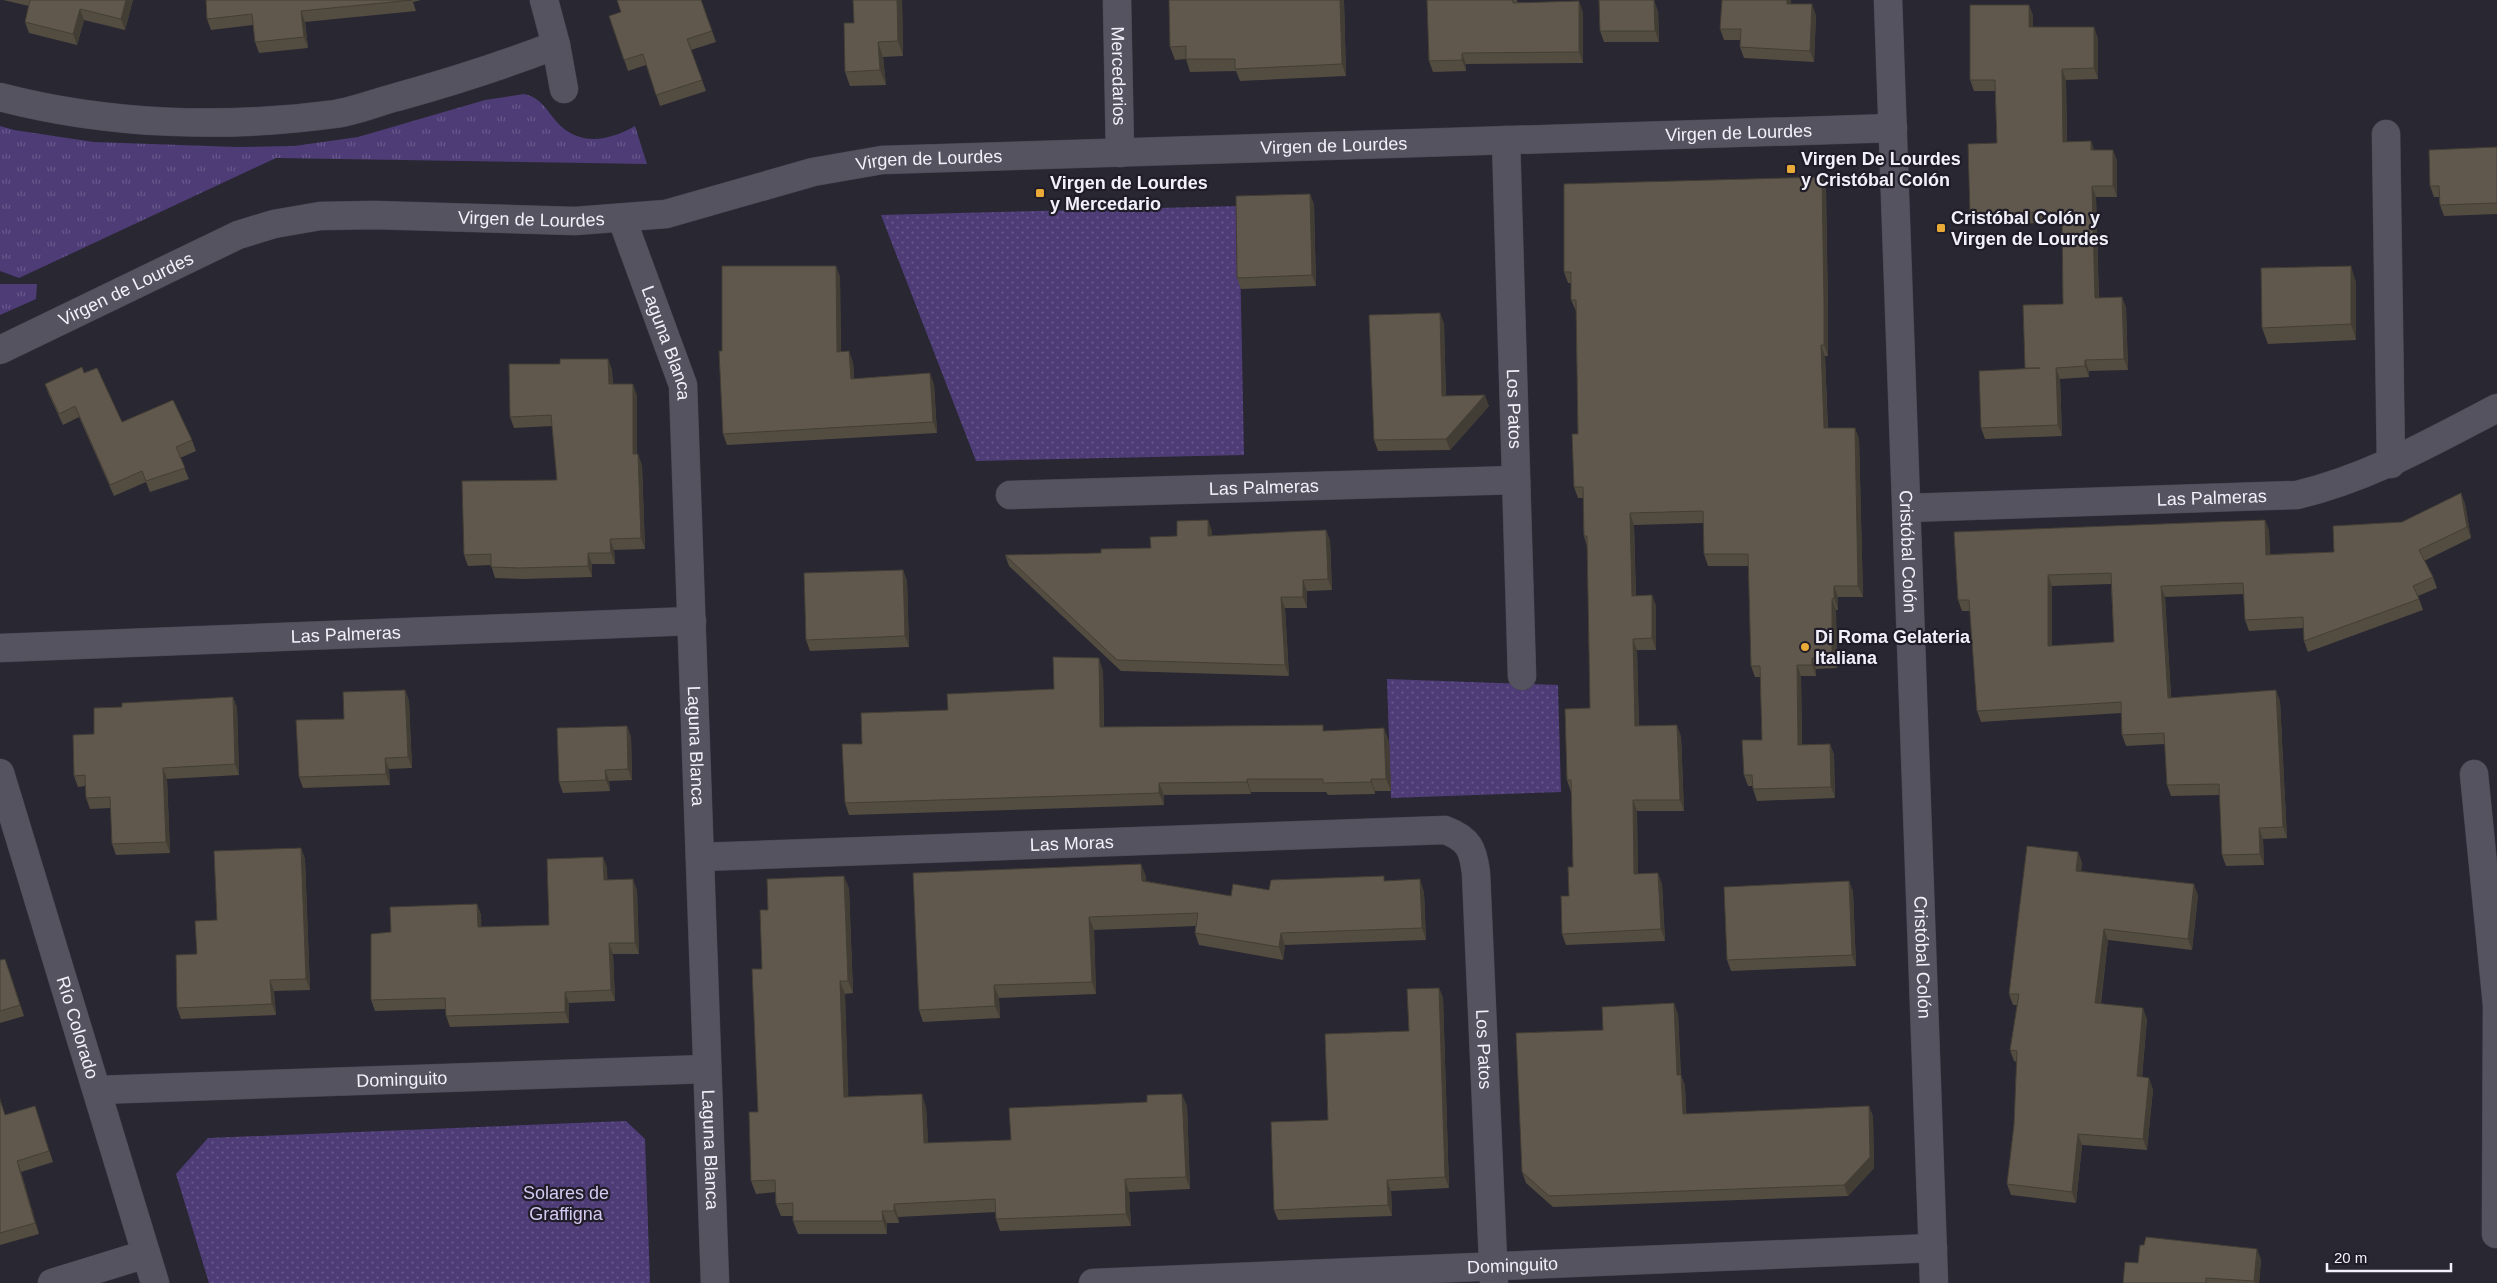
<svg xmlns="http://www.w3.org/2000/svg" width="2497" height="1283" font-family="Arial,sans-serif">
  <style>
    .grass { fill: url(#grass-tufts) }
    .park { fill: url(#park-dots) }
    .lines { fill: none; stroke-linecap: round; stroke-linejoin: round }
    .minor-casing { stroke: #484550; stroke-width: 29 }
    .minor { stroke: #565360; stroke-width: 28 }
    .wall { fill: #534c41; fill-rule: evenodd }
    .shaded-wall { fill: #433e35 }
    .building { fill: #60584c; stroke: #433e35; fill-rule: evenodd }
    .poi-dot { fill: #e9aa38; stroke: #201d28; stroke-width: 2 }
    .labels { text-anchor: middle; dominant-baseline: central; stroke-width: 4.5; stroke-linejoin: round; paint-order: stroke }
    .street-label { font-size: 18px; fill: #f2f1f9; stroke: #201d28 }
    .poi-label { font-size: 18px; font-weight: bold; fill: #f2f1f9; stroke: #201d28; text-anchor: start }
    .park-label { font-size: 18px; fill: #d4cbf2; stroke: #201d28 }
  </style>
  <defs>
    <pattern id="grass-tufts" width="24" height="20" patternUnits="userSpaceOnUse" patternTransform="scale(1.25)"><rect width="24" height="20" fill="#4e3c77"/><path d="M3 7l-1-3M5 7V3M7 7l1-3M15 17l-1-3M17 17v-4M19 17l1-3" fill="none" stroke="#68598b"/></pattern>
    <pattern id="park-dots" width="8" height="8" patternUnits="userSpaceOnUse" patternTransform="scale(1.25)"><rect width="8" height="8" fill="#4e3c77"/><path d="M2 2h.1M6 6h.1" fill="none" stroke="#68598b" stroke-width="1.8" stroke-linecap="round"/></pattern>
  </defs>
  <rect width="100%" height="100%" fill="#292732"/>
  <path class="grass" d="M524,94c17,4 21,14 32,27 22,26 53,20 79,5l12,38 -371,-6 -257,120 -19,-7v-145l14,4 80,12 143,5 57,-1 64,-9 127,-37z
    M0,284h37l-1,15 -36,16z"/>
  <path class="park" d="M1239,206l5,249 -268,6 -95,-246z
    M1387,679l171,6 3,107 -170,6z
    M626,1121l19,18 5,144h-441l-33,-109 32,-36z"/>
  <g class="lines">
    <defs>
      <g id="minor">
        <path d="M544,0l12,45 8,44"/>
        <path id="s1" d="M1117,0l3,153"/>
        <path id="s2" d="M1888,0l46,1283"/>
        <path d="M0,97c108,28 224,32 335,17 21,-3 42,-12 62,-17 54,-15 107,-32 159,-52"/>
        <path d="M2386,134l5,330"/>
        <path id="s3" d="M1506,140l16,536"/>
        <path id="s4" d="M622,219l61,166 32,898"/>
        <path id="s5" d="M0,350l238,-115 36,-11 46,-8 54,-1 201,6 91,-7 147,-42 69,-12 1011,-32"/>
        <path id="s6" d="M1010,495l506,-15"/>
        <path id="s7" d="M1907,508l390,-13c72,-17 135,-53 200,-87"/>
        <path id="s8" d="M0,648l692,-27"/>
        <path id="s9" d="M0,773l155,510"/>
        <path d="M2474,774l23,231 -1,229"/>
        <path id="s10" d="M700,857l745,-27c24,9 28,19 31,43l18,410"/>
        <path id="s11" d="M97,1090l610,-21"/>
        <path d="M52,1283l94,-29"/>
        <path id="s12" d="M1093,1283l840,-35"/>
      </g>
    </defs>
    <use href="#minor" class="minor-casing"/>
    <use href="#minor" class="minor"/>
  </g>
  <path class="wall" d="M3,0h130l-8,30 -41,-10 -7,25 -48,-12 -4,-11 4,-16z
    M206,0h215l-8,2 3,9 -111,11 3,26 -49,5 -4,-11 -2,-17 -42,5 -4,-11z
    M701,0l15,42 -25,8 15,41 -46,15 -14,-41 -18,6 -19,-55z
    M902,0l1,56 -20,1 3,28 -36,1 -5,-14 9,-49z
    M1169,0h175l2,76 -106,5 -4,-10 -46,1 -4,-13 -11,1 -5,-13z
    M1427,0h90v2l66,10v51l-117,1v7l-33,1 -4,-11z
    M1791,4l25,11 -2,47 -70,-4 -4,-11v-7h-16l-4,-11z
    M2029,5l4,11v11l65,11v41l-32,1 1,62 24,-1 3,9h19l4,11v36h-21l3,101 23,-1 4,11 2,62 -39,1v6l-29,2 2,57 -77,3 -4,-11 44,-60 38,-64 -1,-81 -88,1 -4,-11 27,-70 -2,-52h-21l-4,-11z
    M1658,11l1,31h-55l-4,-11z
    M2497,147v67l-53,2 -4,-11 -1,-8h-5l-4,-11z
    M1826,188l2,125v43h-3l3,72h27l4,11 4,158h-25v13h-2l1,58 -21,1v7h-15l1,69 28,-1 4,11 1,43 -78,3 -4,-12v-3h-5l-4,-11 18,-35 -2,-63h-5l-4,-11 -2,-100h-41l-4,-12v-31l-70,2 2,71 16,-1 4,11v44h-19l2,75 42,11 3,75h-47l1,63 24,10 3,57 -99,4 -4,-11 7,-38 4,-29 -2,-75 -4,-12 23,-72 -3,-162 -3,-10 -1,-38h-5l-4,-11 4,-53 -2,-123 -5,-11v-17h-3l-4,-11z
    M1310,194l4,11 2,81 -75,3 -4,-11z
    M836,266l4,11 1,75 12,10 1,17 80,5 3,49 -210,12 -4,-11 -1,-83z
    M2356,282v58l-88,4 -6,-16z
    M1440,313l4,11 2,72 43,10 -39,44 -72,1 -4,-11z
    M608,359l4,11 1,14 24,11v59l5,11 3,84 -31,1 1,14h-23v13l-69,2 -28,-1 -4,-13 -23,1 -4,-11 93,-75 -5,-54 -38,2 -4,-11z
    M84,373l38,49 70,18 4,11 -16,7 9,21 -39,13 -4,-10 -32,14 -35,-79 -16,8 -14,-30 -4,-11z
    M2461,493l4,11 6,34 -47,23 9,16 4,11 -19,8 5,14 -115,42 -4,-11v-13l-55,3 -4,-11 -1,-26 -79,3 6,101 109,3 7,137 -24,1 1,26 -38,1 -4,-11 -2,-60 -49,1 -4,-11 -2,-41 -39,2 -4,-11 -1,-22 -140,9 -4,-11 -7,-100h-8l-4,-11 -4,-68 311,-12 4,11 1,23 64,-2 68,-30zM2111,584l3,58 -62,4v-60z
    M1326,530l4,11 2,49 -25,1v17h-22l4,68 -168,-5 -112,-105 -4,-11 96,-2 50,-5 26,-12 35,-5v5z
    M903,570l4,11 2,66 -99,4 -4,-11z
    M1103,671l1,56 221,4 64,10 2,50h-16v3l-47,1 -2,-3h-75v2l-87,1v10l-315,10 -4,-12 17,-59 86,-34 106,-21z
    M405,690l4,11 3,67 -23,1 1,16 -87,3 -4,-11 45,-58z
    M233,697l4,11 2,67 -72,4 3,74 -54,2 -4,-11 -1,-36 -21,1 -4,-11v-12l-8,1 -4,-11 20,-42 28,-27z
    M627,726l4,11 1,43 -23,1 1,10 -47,2 -4,-11z
    M301,848l4,11 5,131 -36,1 2,24 -95,4 -4,-11 20,-54 20,-34z
    M2078,852l4,11 -1,8 117,24 -6,55 -84,-10 -7,63 46,16 -5,58 11,12 -6,61 -65,-5 -6,58 -65,-8 -4,-11 7,-59 3,-63 -3,-1 -4,-11 7,-45h-4l-4,-11z
    M603,857l4,11v12l30,10 2,64h-26l2,47 -46,2v20l-119,4 -4,-11v-7l-71,2 -4,-11 20,-68 86,-28 4,11v12l68,-2z
    M1146,876v5l85,15 38,-6 117,-9 38,11 2,48 -141,5 -2,15 -84,-15 -4,-12 1,-7 -102,4 2,64 -97,4 1,20 -77,4 -4,-12z
    M1849,881l4,11 3,74 -125,5 -4,-11z
    M849,888l4,105 -8,1 3,103 78,10 2,36 83,-3 176,-34 3,83 -61,3 2,34 -131,5 -4,-12v-7l-98,5 1,6h-12v11h-89l-5,-13v-5h-12l-5,-12v-12l-20,2 -5,-13 7,-69 4,-143z
    M0,960l9,10 15,46 -24,7z
    M1439,988l4,10 6,190 -58,3 1,25 -114,4 -4,-10 54,-90 81,-89z
    M1678,1014l3,61 4,11 1,28 183,-8 4,11 1,51 -26,28 -295,11 -27,-24 -4,-11 81,-142z
    M0,1098l5,17 30,-9 18,56 -32,10 18,62 -39,11z
    M2144,1245l113,4 4,11 -2,23h-136l15,-20z"/>
  <path class="shaded-wall" d="M126,0h7l-8,30 -4,-11z
    M897,0h5l1,56 -5,-15z
    M1340,0h4v1l2,75 -4,-12z
    M1654,0l4,11 1,31 -4,-11z
    M1787,0h4v15l-4,-11z
    M1579,1l4,11v51l-4,-11z
    M1812,4l4,11 -2,47 -4,-11z
    M2029,5l4,11v22l-4,-11z
    M80,9l4,11 -7,25 -4,-11z
    M301,11l4,11 3,26 -4,-11z
    M2094,27l4,11v41l-4,-11z
    M878,42l5,15 3,28 -6,-15z
    M1462,53l4,11v7l-4,-11z
    M2062,69l4,11 1,73 -4,-11z
    M2091,141l4,11 -4,-2z
    M2113,150l4,11v36l-4,-11z
    M1822,177l4,11 2,125v43l-4,-11z
    M2092,186l4,11 3,112 -4,-11z
    M1310,194l4,11 2,81 -4,-11z
    M836,266l4,11 1,86 -4,-11z
    M2351,266l5,16v58l-5,-16z
    M2122,297l4,11 2,62 -4,-11z
    M1440,313l4,11 2,83 -4,-11z
    M1821,345l4,11 3,83 -4,-11z
    M849,351l4,11 2,28 -4,-11z
    M608,359l4,11 1,25 -4,-11z
    M2085,360l4,11v6l-4,-11z
    M2056,368l4,11 2,57 -4,-11z
    M930,373l4,11 3,49 -4,-11z
    M633,384l4,11v70l-4,-11z
    M1485,395l4,11 -39,44 -4,-11z
    M1855,428l4,11 4,158 -5,-11z
    M638,454l4,11 3,84 -4,-11z
    M2461,493l4,11 6,34 -4,-11z
    M1630,513l4,12 2,82 -4,-11z
    M1208,520l4,11v16l-4,-11z
    M2265,520l4,11 1,35 -4,-11z
    M1326,530l4,11 2,49 -4,-11z
    M610,539l4,11 1,14 -4,-11z
    M588,553l4,11v13l-4,-11z
    M903,570l4,11 2,66 -4,-11z
    M2048,575l4,11v71l-4,-11z
    M1303,580l4,11v17l-4,-11z
    M1834,586l4,11v13l-4,-12z
    M2161,586l4,11 7,112 -4,-11z
    M1652,595l4,11v44l-4,-12z
    M1281,597l4,11 4,68 -4,-11z
    M1832,599l4,11 1,58 -5,-11z
    M1633,639l4,11 2,87 -4,-11z
    M1099,658l4,13 1,68 -4,-12z
    M1812,658l4,11v7l-4,-11z
    M1797,665l4,11 1,80 -4,-11z
    M405,690l4,11 3,67 -4,-11z
    M2276,690l4,11 7,137 -4,-11z
    M233,697l4,11 2,67 -4,-11z
    M1677,725l4,11 3,75 -4,-11z
    M627,726l4,11 1,43 -4,-11z
    M1384,728l5,13 2,50 -5,-12z
    M1830,744l4,11 1,43 -4,-11z
    M385,758l4,11 1,16 -4,-11z
    M163,768l4,11 3,74 -4,-11z
    M605,770l4,11 1,10 -4,-11z
    M1247,779l4,13v2l-4,-12z
    M1371,779l4,12v3l-4,-12z
    M1159,783l5,12v10l-5,-12z
    M1633,800l4,11 1,74 -4,-11z
    M2259,828l4,11 1,26 -4,-11z
    M301,848l4,11 5,131 -4,-11z
    M2078,852l4,11 -2,19 -4,-11z
    M603,857l4,11 1,23 -4,-11z
    M1141,864l5,12v17l-4,-12z
    M1658,873l4,11 3,57 -4,-12z
    M844,876l5,12 4,105 -5,-12z
    M633,879l4,11 2,64 -4,-11z
    M1420,879l4,13 2,48 -4,-12z
    M1849,881l4,11 3,74 -4,-11z
    M2194,884l4,11 -6,55 -4,-11z
    M477,904l4,11 1,23 -4,-11z
    M1089,917l5,13 2,64 -4,-12z
    M2104,929l4,11 -9,74 -4,-11z
    M1281,933l4,12 -2,15 -4,-13z
    M609,943l4,11 2,47 -4,-11z
    M5,959l4,11 15,46 -4,-11z
    M270,980l4,11 2,24 -4,-11z
    M840,981l5,13 4,116 -5,-13z
    M994,985l5,13 1,20 -5,-12z
    M1439,988l4,10 6,190 -4,-11z
    M565,992l4,11v20l-4,-11z
    M1674,1003l4,11 3,72 -4,-11z
    M2143,1008l4,11 -6,68 -4,-11z
    M1681,1075l4,11 2,39 -4,-11z
    M2149,1078l4,11 -6,61 -4,-11z
    M922,1094l4,13 3,49 -5,-13z
    M1182,1094l5,12 3,83 -4,-12z
    M1869,1106l4,11 1,51 -26,28 -4,-11z
    M2078,1134l4,11 -6,58 -4,-11z
    M17,1161l4,11 18,62 -4,-11z
    M1125,1179l4,13 2,34 -5,-12z
    M1387,1180l4,11 1,25 -4,-11z
    M894,1204l4,13 1,6 -5,-12z
    M882,1211l5,12v11l-4,-13z
    M2257,1249l4,11 -2,23h-4l-1,-2z"/>
  <path class="building" d="M30,0h96l-5,19 -41,-10 -7,25 -48,-12z
    M206,0h206l-111,11 3,26 -49,5 -3,-28 -45,5z
    M617,0h84l11,31 -25,8 15,41 -46,15 -13,-41 -19,6 -15,-44 12,-4z
    M853,0h44l1,41 -20,1 2,28 -35,2 -1,-49h10z
    M1169,0h171l2,64 -107,5v-10h-49v-13l-16,1z
    M1427,0h86v3l66,-2v51l-117,1v7l-33,1z
    M1599,0h55l1,31h-55z
    M1722,0h65v4h25l-2,47 -70,-4 1,-18h-21z
    M1970,5h59v22h65v41l-32,1 1,73 28,-1v9h22v36h-21l3,112 27,-1 2,62 -39,1v6l-29,2 2,57 -77,3 -2,-57 61,-3h-15l-2,-63 40,-1 -1,-92 -92,1 -2,-69 29,-1 -2,-63h-25z
    M2497,147v56l-57,2 -1,-19h-9l-1,-36z
    M1822,177l2,125v43h-3l3,83h31l3,158h-24v12l-2,1v58l-20,1v7h-15l1,80 32,-1 1,43 -78,2 -1,-14h-8l-2,-35h20l-2,-74h-9l-3,-112h-44l-1,-43 -73,2 2,83 20,-1v43l-19,1 2,87 42,-1 3,75h-47l1,74 24,-1 3,56 -99,5 -1,-38h8l-1,-29h5l-2,-87h-4l-2,-71 25,-1 -3,-172h-3l-1,-49h-9l-2,-53h6l-2,-134h-5v-28h-7v-88z
    M1310,194l2,81 -75,3 -1,-82z
    M722,266h114l1,86 12,-1 2,28 79,-6 3,49 -210,12 -4,-83h3z
    M2351,266v58l-89,4 -1,-60z
    M1440,313l2,83 43,-1 -39,44 -72,1 -5,-125z
    M560,359h48l1,25h24v70h5l3,84 -31,1 1,14h-23v13l-69,2 -28,-1v-13l-27,1 -2,-74 95,-1 -6,-65 -41,2 -1,-53h51z
    M82,367l2,6 13,-5 25,54 51,-22 19,40 -16,7 9,21 -39,13 -4,-10 -32,14 -35,-79 -16,8 -14,-30z
    M2461,493l6,34 -48,23 14,27 -20,9 6,13 -115,42 -1,-24 -58,3 -2,-37 -82,3 7,112 108,-8 7,137 -24,1 1,26 -38,1 -3,-71 -52,1 -3,-52 -42,2 -1,-33 -144,9 -8,-111h-11l-4,-68 311,-12 1,35 68,-3 -1,-26 69,-4zM2111,573l3,69 -66,4v-71z
    M1208,520v16l118,-6 2,49 -25,1v17h-22l4,68 -168,-5 -112,-105 96,-2v-4l50,-1 -1,-11 27,-1v-15z
    M903,570l2,66 -99,4 -2,-67z
    M1053,657l46,1 1,69 223,-2v6l61,-3 2,51h-15v3l-48,1v-4h-76v3l-88,1v10l-314,10 -3,-59h20l-1,-31 87,-3 -1,-16 107,-5z
    M405,690l3,67 -23,1 1,16 -87,3 -3,-57 48,-1 -1,-27z
    M233,697l2,67 -72,4 3,74 -54,2 -2,-47 -24,1 -1,-23 -11,1 -1,-41 21,-1v-26l28,-1v-4z
    M627,726l1,43 -23,1 1,10 -47,2 -2,-54z
    M2027,846l51,6 -2,19 118,13 -6,55 -84,-10 -9,74 48,5 -6,68 12,2 -6,61 -65,-5 -6,58 -65,-8 7,-59 3,-74 -7,-1 9,-56h-10z
    M301,848l5,131 -36,1 2,24 -95,4 -1,-53 21,-1 -2,-33 22,-1 -3,-69z
    M603,857l1,23 29,-1 2,64h-26l2,47 -46,2v20l-119,4 -1,-18 -74,2v-66l20,-2 -1,-25 87,-3 1,23 71,-2 -2,-66z
    M1141,864l1,17 89,15 2,-12 36,6 2,-10 113,-4v5l36,-2 2,49 -141,5 -2,14 -84,-14 3,-20 -109,4 3,65 -98,3 1,21 -76,4 -6,-137z
    M844,876l4,105h-8l4,116 78,-3 2,49 87,-3 -2,-32 138,-6v-7l35,-1 4,83 -61,2 1,35 -130,5 -1,-20 -101,5v7h-12l1,10h-90v-18l-17,1 -1,-24 -24,1 -2,-69h9l-6,-143h10l-2,-59h8l-1,-31z
    M1849,881l3,74 -125,5 -3,-73z
    M5,959l15,46 -20,6v-51z
    M1439,988l6,189 -58,3 1,25 -114,5 -3,-88 57,-2 -3,-86 84,-3 -2,-42z
    M1674,1003l3,72h4l2,39 186,-8 1,51 -26,28 -295,11 -27,-24 -6,-139 87,-3 -1,-23z
    M0,1100l5,15 30,-9 14,45 -32,10 18,62 -35,10z
    M2146,1237l111,12 -3,32 -48,-3v5h-83l2,-21 13,1 2,-18h4z"/>
  <g class="poi-dot">
    <rect x="1786" y="164" width="10" height="10" rx="2.5"/>
    <rect x="1035" y="188" width="10" height="10" rx="2.5"/>
    <rect x="1936" y="223" width="10" height="10" rx="2.5"/>
    <circle cx="1805" cy="647" r="5"/>
  </g>
  <g class="labels">
    <g class="street-label">
      <text stroke="none"><textPath href="#s1" startOffset="76">Mercedarios</textPath></text>
      <text stroke="none"><textPath href="#s5" startOffset="1775">Virgen de Lourdes</textPath></text>
      <text stroke="none"><textPath href="#s5" startOffset="1370">Virgen de Lourdes</textPath></text>
      <text stroke="none"><textPath href="#s5" startOffset="965">Virgen de Lourdes</textPath></text>
      <text stroke="none"><textPath href="#s5" startOffset="560">Virgen de Lourdes</textPath></text>
      <text stroke="none"><textPath href="#s5" startOffset="140">Virgen de Lourdes</textPath></text>
      <text stroke="none"><textPath href="#s4" startOffset="132">Laguna Blanca</textPath></text>
      <text stroke="none"><textPath href="#s3" startOffset="269">Los Patos</textPath></text>
      <text stroke="none"><textPath href="#s6" startOffset="254">Las Palmeras</textPath></text>
      <text stroke="none"><textPath href="#s7" startOffset="305">Las Palmeras</textPath></text>
      <text stroke="none"><textPath href="#s2" startOffset="552">Cristóbal Colón</textPath></text>
      <text stroke="none"><textPath href="#s8" startOffset="346">Las Palmeras</textPath></text>
      <text stroke="none"><textPath href="#s4" startOffset="538">Laguna Blanca</textPath></text>
      <text stroke="none"><textPath href="#s10" startOffset="372">Las Moras</textPath></text>
      <text stroke="none"><textPath href="#s2" startOffset="958">Cristóbal Colón</textPath></text>
      <text stroke="none"><textPath href="#s9" startOffset="266">Río Colorado</textPath></text>
      <text stroke="none"><textPath href="#s10" startOffset="979">Los Patos</textPath></text>
      <text stroke="none"><textPath href="#s11" startOffset="305">Dominguito</textPath></text>
      <text stroke="none"><textPath href="#s4" startOffset="942">Laguna Blanca</textPath></text>
      <text stroke="none"><textPath href="#s12" startOffset="420">Dominguito</textPath></text>
    </g>
    <g class="poi-label">
      <text x="1801" y="159">Virgen De Lourdes<tspan x="1801" dy="21">y Cristóbal Colón</tspan></text>
      <text x="1050" y="183">Virgen de Lourdes<tspan x="1050" dy="21">y Mercedario</tspan></text>
      <text x="1951" y="218">Cristóbal Colón y<tspan x="1951" dy="21">Virgen de Lourdes</tspan></text>
      <text x="1815" y="637">Di Roma Gelateria<tspan x="1815" dy="21">Italiana</tspan></text>
    </g>
    <g class="park-label">
      <text x="566" y="1193">Solares de<tspan x="566" dy="21">Graffigna</tspan></text>
    </g>
  </g>
  <path d="M2327 1263v8h124v-8" fill="none" stroke="#f2f1f9" stroke-width="2.5"/>
  <text x="2334" y="1263" font-size="15" fill="#f2f1f9" stroke="#201d28" stroke-width="4" paint-order="stroke">20 m</text>
</svg>
